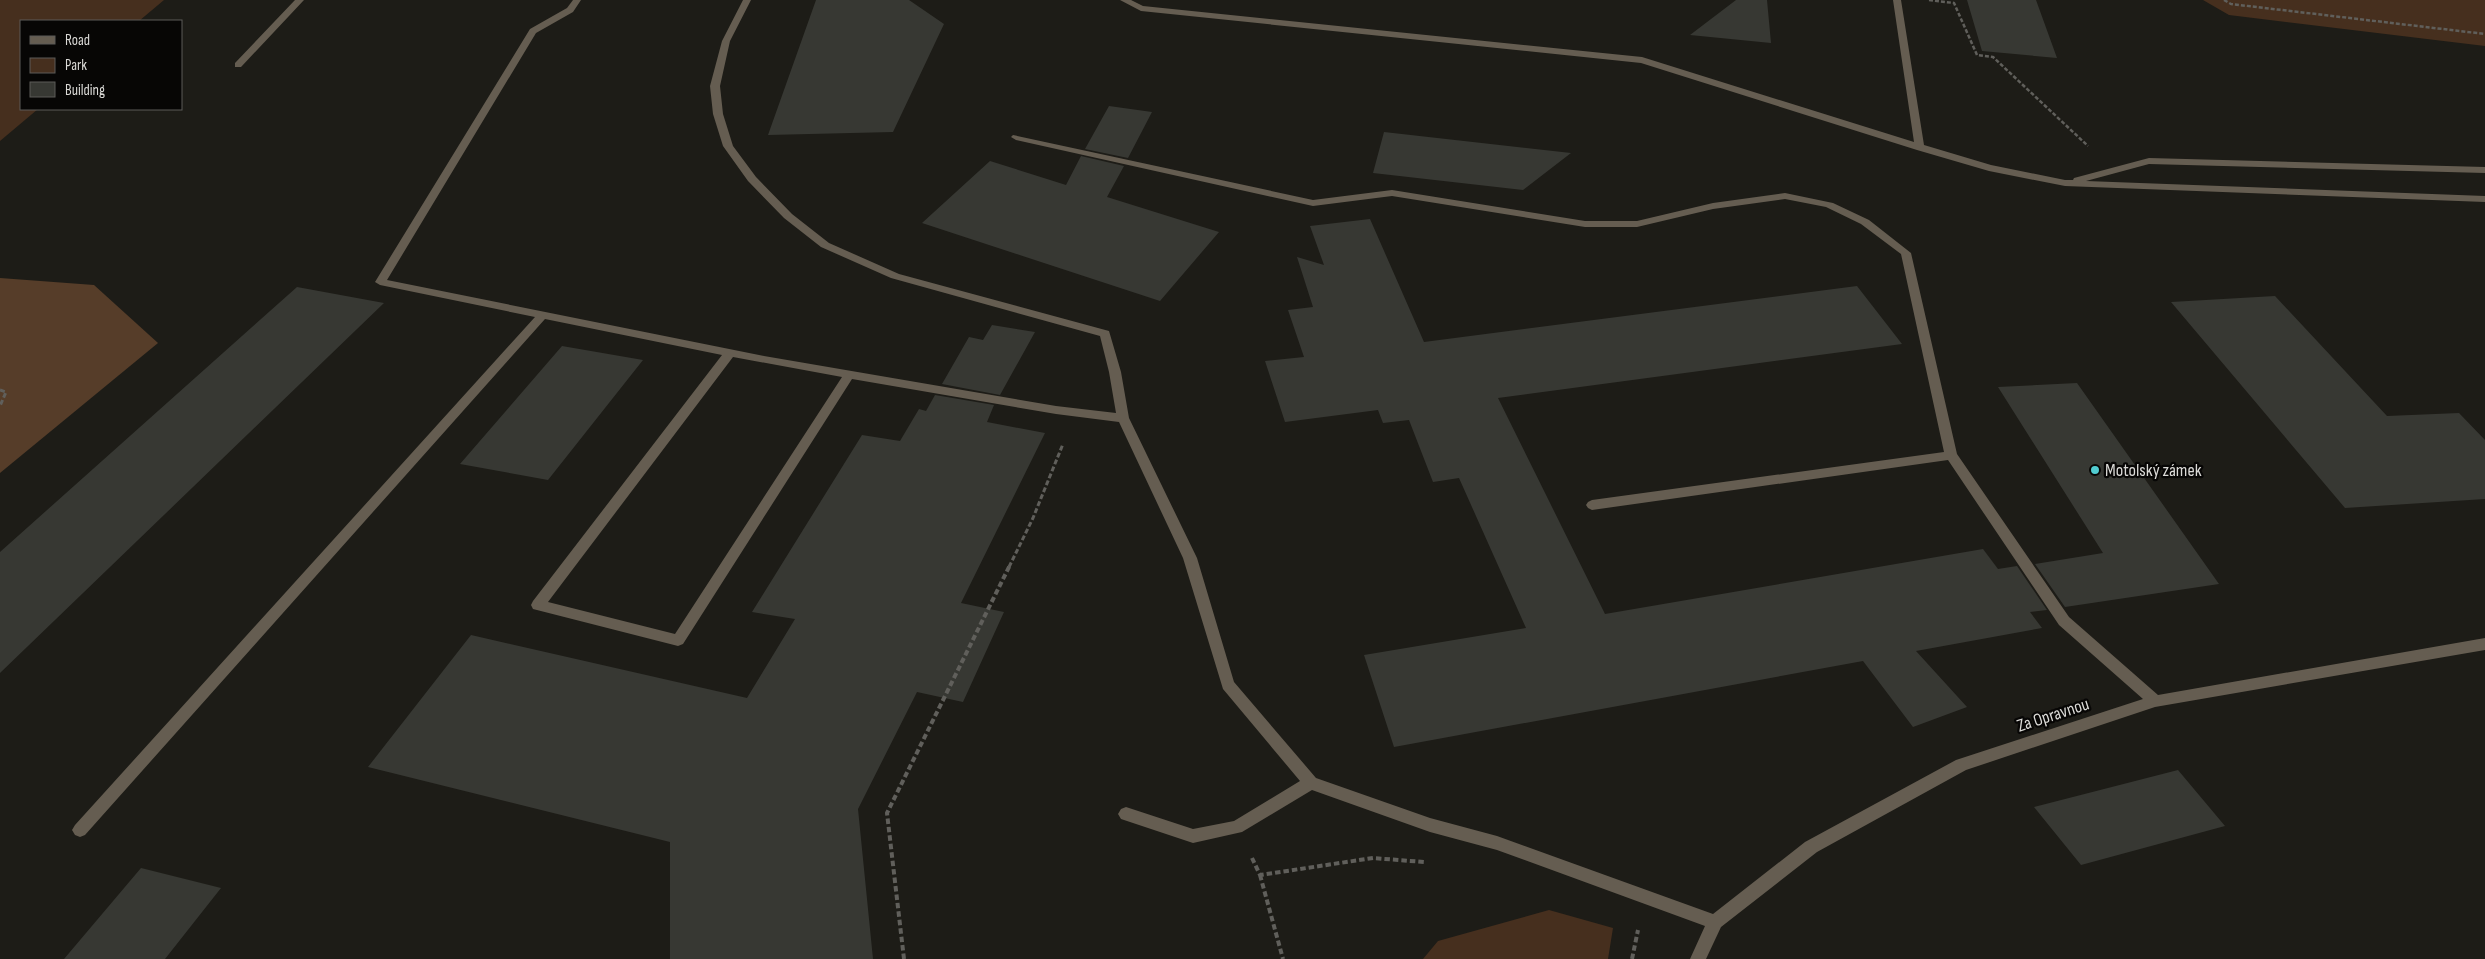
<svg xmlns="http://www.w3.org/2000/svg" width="2485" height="959" font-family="'Sofia Sans Condensed',sans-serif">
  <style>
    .green { fill: #462f1e }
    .forest { fill: #563d29 }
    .building { fill: #373833 }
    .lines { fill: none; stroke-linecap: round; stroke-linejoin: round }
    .path-far2 { stroke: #605f5b; stroke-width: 2.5; stroke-dasharray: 4 2; stroke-linecap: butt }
    .path-far1 { stroke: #605f5b; stroke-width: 3; stroke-dasharray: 5 2.5; stroke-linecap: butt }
    .path { stroke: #605f5b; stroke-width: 4; stroke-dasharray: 5.5 3; stroke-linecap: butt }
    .minor { fill: #655d51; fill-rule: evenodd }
    .poi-dot { fill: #51ccd1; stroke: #070605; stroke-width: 2 }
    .labels { text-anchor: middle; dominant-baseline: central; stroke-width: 4.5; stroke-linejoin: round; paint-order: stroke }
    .poi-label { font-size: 18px; fill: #dbdad7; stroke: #070605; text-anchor: start }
    .street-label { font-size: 18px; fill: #dbdad7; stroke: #070605 }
  </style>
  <rect width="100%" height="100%" fill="#1d1c17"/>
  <path class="green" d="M0,0h164l-25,21h-118v88h17l-38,32z
    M2203,0h282v46l-256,-31z
    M1549,910l64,18 -5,31h-185l15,-18z"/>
  <path class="forest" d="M0,278l94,7 64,58 -158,130z"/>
  <path class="building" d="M816,0h93l35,24 -51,108 -125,3z
    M1736,0h31l4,43 -81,-8z
    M1967,0h69l21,58 -75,-7z
    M1109,106l43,6 -24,46 -43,-9z
    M1384,132l187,21 -48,37 -150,-17z
    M1081,156l43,10 -17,31 112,35 -59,69 -238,-78 68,-62 76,24z
    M1370,219l54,123 433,-56 45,58 -404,54 107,216 378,-65 15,20 19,-3 30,44 -17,2 12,16 -126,23 51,56 -54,20 -50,-66 -469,86 -30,-92 162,-27 -67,-150 -26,4 -24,-62 -26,3 -5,-13 -93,12 -20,-61 39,-4 -16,-47 25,-3 -16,-50 27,8 -14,-39z
    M297,287l87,16 -384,370v-121z
    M2275,296l112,120 72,-3 26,27v59l-140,9 -174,-206z
    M992,325l43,7 -35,63 -58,-11 27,-47 14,3z
    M562,346l81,14 -95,120 -88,-16z
    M2077,383l142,201 -154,23 -30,-43 68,-11 -105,-166z
    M935,395l59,10 -7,17 58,11 -84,170 43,9 -41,90 -46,-10 -59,117 15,150h-203v-117l-302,-75 103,-132 276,63 48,-79 -43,-7 110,-177 38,6 19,-32 7,2z
    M2178,770l47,56 -144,39 -47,-58z
    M141,868l80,20 -56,71h-101z"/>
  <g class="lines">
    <path class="path-far2" d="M1929,0l25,3 23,52 16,2 95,89
      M2224,0l7,4 254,30"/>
    <path class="path-far1" d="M0,390l6,2 -6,14
      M1009,567l24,-49 30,-74"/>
    <path class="path" d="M1252,858l8,17 113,-17 51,4
      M1260,875l23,84
      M904,959l-17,-146 123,-248
      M1632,959l6,-29"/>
    <path class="minor" d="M295,0h9l-63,67h-6v-4z
      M573,0h8l-8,12 -37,21 -149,247 377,76 292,50 60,7 -7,-41 -9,-36 -209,-58 -70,-31 -37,-29 -36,-37 -25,-35 -10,-32 -3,-28 12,-45 21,-41h8l-21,41 -10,45 3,28 10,32 23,31 36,37 37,29 70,31 210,57 12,41 8,46 68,140 37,124 82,96 114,40 67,18 216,78 92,-72 151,-82 187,-61 -84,-74 -111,-165 -356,50 -4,-2 -2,-3 2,-3 4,-2 352,-48 -43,-198 -40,-30 -35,-17 -41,-8 -72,10 -76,18h-52l-193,-31 -79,10 -297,-66 -5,-3 2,-2 300,65 79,-10 193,31h52l76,-18 72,-10 48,10 36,17 42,33 46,201 112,163 89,78 327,-57v12l-330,57 -189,63 -149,82 -96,75 -15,32h-16l15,-33 -208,-76 -67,-18 -118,-42 -70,42 -49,11 -72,-24 -3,-5 3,-5 5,-2 67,22 41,-8 66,-40 -77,-92 -40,-131 -64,-136 -63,-8 -204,-35 -169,265 -5,2 -145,-37 -2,-4 2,-4 189,-246 -177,-36 -460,516 -5,2 -5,-2 -3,-5 3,-5 460,-508 -155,-32 -5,-3 155,-253 37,-21zM733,357l109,20 -167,257 -127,-32z
      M1120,0h11l12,6 499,51 272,85 -21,-142h8l23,145 67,20 74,15h8l1,-2 75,-20 336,9v6l-336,-9 -63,17 399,15v6l-420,-16 -76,-15 -72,-21 -276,-87 -500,-52z"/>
  </g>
  <circle class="poi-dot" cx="2095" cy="470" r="5"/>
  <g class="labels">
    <g class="poi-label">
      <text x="2105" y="470">Motolský zámek</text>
    </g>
    <g class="street-label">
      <text transform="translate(2053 715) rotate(-18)">Za Opravnou</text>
    </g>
  </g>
  <rect x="20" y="20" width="162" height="90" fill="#070605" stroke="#5c5b59"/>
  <rect x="30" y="36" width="25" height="8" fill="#655d51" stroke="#5c5b59"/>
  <text x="65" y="45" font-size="15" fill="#dbdad7">Road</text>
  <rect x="30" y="58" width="25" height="15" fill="#462f1e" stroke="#5c5b59"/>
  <text x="65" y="70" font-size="15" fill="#dbdad7">Park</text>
  <rect x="30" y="82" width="25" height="15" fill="#373833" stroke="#5c5b59"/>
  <text x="65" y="95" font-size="15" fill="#dbdad7">Building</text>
</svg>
